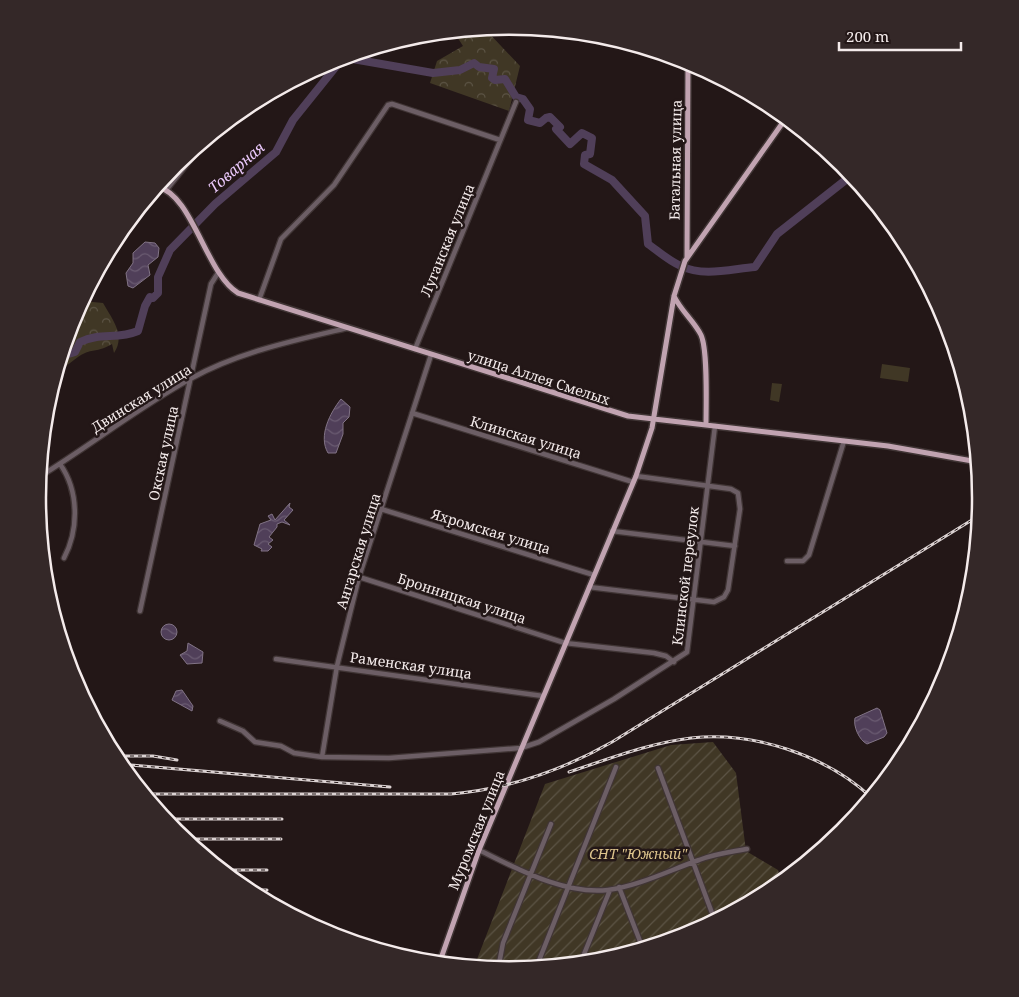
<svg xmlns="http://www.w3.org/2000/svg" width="1019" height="997" font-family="'Noto Serif',serif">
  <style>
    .forest { fill: url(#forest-crowns) }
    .garden { fill: url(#garden-furrows) }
    .pitch { fill: #403725 }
    .water { fill: url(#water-waves); stroke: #817385 }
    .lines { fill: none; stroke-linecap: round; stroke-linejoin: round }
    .river { stroke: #503f59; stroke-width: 8 }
    .minor-casing { stroke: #403535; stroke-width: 7 }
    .major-casing { stroke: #403535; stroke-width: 8 }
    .minor { stroke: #6c5e65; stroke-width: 4.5 }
    .major { stroke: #c1a3b1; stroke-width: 5 }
    .rail-casing { stroke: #dbd2d2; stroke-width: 3 }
    .rail { stroke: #231717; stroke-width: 1; stroke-dasharray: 4; stroke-linecap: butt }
    .labels { text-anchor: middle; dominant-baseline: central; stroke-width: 5; stroke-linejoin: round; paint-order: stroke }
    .street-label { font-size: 14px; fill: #f4ebeb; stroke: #231717 }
    .park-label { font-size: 14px; font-style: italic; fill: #dcc38c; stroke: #231717 }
    .water-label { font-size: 15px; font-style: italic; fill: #eccafd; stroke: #231717 }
    .rim { fill: none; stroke: #f4ebeb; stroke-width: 2.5 }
  </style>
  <defs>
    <pattern id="forest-crowns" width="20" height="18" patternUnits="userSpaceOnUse" patternTransform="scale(1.25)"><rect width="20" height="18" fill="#403725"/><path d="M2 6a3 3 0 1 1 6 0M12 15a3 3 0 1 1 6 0" fill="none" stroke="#5c5445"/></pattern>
    <pattern id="garden-furrows" width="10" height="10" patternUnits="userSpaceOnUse" patternTransform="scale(1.25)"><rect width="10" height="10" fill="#403725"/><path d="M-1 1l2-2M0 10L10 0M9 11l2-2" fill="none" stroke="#5c5445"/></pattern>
    <pattern id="water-waves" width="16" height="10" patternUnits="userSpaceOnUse" patternTransform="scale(1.25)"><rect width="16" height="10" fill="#503f59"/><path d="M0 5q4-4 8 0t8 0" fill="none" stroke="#6a5b71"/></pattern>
  </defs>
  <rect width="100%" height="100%" fill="#231717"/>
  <path class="forest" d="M485,29l35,37 -11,45 -79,-28 7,-22 26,-15 -9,-14z
    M82,301l21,2c9,16 23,32 11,50l-2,-9c-14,8 -17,5 -27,9 -10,4 -17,14 -28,18l16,-53z"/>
  <path class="garden" d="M713,742l23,31 10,78 32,19 4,13 -10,8 -82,44 -89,27 -92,9 -35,-4 71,-183 126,-39z"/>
  <path class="pitch" d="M882,364l28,4 -2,14 -28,-4z
    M772,383l10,1 -3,18 -9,-2z"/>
  <path class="water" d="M145,242l10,1 4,5 -1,9 -10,8 2,10 -17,13 -5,-2 -2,-13 7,-10v-10z
    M341,399l9,8 -1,10 -6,6v11l-7,19h-8c-10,-17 2,-40 13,-54z
    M290,503l-1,4 4,3 -9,10 6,5 -8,-3 -5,2v3l-8,10 4,3 -5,4 4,3 -4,4h-7l1,-2 -8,-4 6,-21 11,-4 -3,-4 4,-2 3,6z
    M161 632a8 8 0 1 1 16 0a8 8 0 1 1-16 0Z
    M188,643l15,9 -1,11 -15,1 -7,-9 7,-4z
    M182,690l11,16 -1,5 -20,-11 4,-9z
    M877,708l3,2 7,23 -3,4 -17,7c-8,-4 -14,-18 -12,-26z"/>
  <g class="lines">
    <path class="river" d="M58,368l4,-5v-7l13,-4 5,-10c21,-10 37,-2 58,-11l7,-25 5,-9 3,1 5,-5v-16l12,-27 45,-46 61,-52 17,-32 49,-61 5,-1 86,15 27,-3 14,-7 5,4 15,2 -2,9 3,2 10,-1 11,18 7,2 7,10 -2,11 12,3 6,-5 4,-1 10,10 -4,2 14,15 12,-11 10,5 -2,16 -5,1 -1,9 28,16 33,36 3,28c10,7 21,17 33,22 22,11 50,3 74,1l22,-33 75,-59"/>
    <defs>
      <path id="minor" d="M167,189l39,-49
        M259,300l22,-61 53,-54 54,-80 4,-1 108,36
        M415,349l101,-247
        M412,413l221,69
        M60,464c19,27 19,65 4,94
        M39,477c52,-32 100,-70 153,-99 47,-26 104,-38 155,-50
        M381,509l213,66
        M612,531l123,15
        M787,561h16l6,-6 35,-114
        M359,577l206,66 89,10 12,3 8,6
        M589,587l125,15 10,-5 4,-7 12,-81 -2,-16 -7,-4 -95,-13
        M140,611l71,-327 7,-11
        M276,659l267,37
        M220,721l23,10 12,11 26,4 13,7 28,4 67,1 132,-10 18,-6 75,-43 73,-47 28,-226
        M322,757l15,-91 22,-89 72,-222
        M658,768l57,153
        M479,850c39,19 85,45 129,40 31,-4 62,-20 91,-30 15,-6 32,-8 48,-11
        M619,887l24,62
        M580,964l30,-74
        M536,968l80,-201
        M504,970l-5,-6 4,-21 48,-119"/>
      <path id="major" d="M157,187c35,6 49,87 81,106l390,123 260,30 90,16
        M687,257l1,-195
        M674,296c7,15 20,25 27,39 7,15 5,71 5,90
        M439,964l40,-114 157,-374 16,-48 22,-132 11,-35 101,-143"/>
    </defs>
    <use href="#minor" class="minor-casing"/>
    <use href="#major" class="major-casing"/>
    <use href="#minor" class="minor"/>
    <use href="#major" class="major"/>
    <defs>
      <path id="rail" d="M114,756h39l24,4
        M119,764l271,23
        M569,772c40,-13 80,-29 122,-34 62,-7 135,17 181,60
        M144,794h307c58,-5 110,-23 161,-52l368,-227
        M165,819h117
        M184,839h97
        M221,870h46
        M246,890h21"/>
    </defs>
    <use href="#rail" class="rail-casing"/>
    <use href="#rail" class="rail"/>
  </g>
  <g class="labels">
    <g class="street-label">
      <text transform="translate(675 160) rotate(-89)">Батальная улица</text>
      <text transform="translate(447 240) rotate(-68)">Луганская улица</text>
      <text transform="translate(539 377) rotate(18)">улица Аллея Смелых</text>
      <text transform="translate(141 398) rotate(-32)">Двинская улица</text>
      <text transform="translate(526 437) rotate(17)">Клинская улица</text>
      <text transform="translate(163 453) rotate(-78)">Окская улица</text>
      <text transform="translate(491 531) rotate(17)">Яхромская улица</text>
      <text transform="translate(358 551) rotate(-73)">Ангарская улица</text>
      <text transform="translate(685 576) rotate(-83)">Клинской переулок</text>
      <text transform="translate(462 598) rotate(18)">Бронницкая улица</text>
      <text transform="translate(411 665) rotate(8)">Раменская улица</text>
      <text transform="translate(476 830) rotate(-68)">Муромская улица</text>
    </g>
    <g class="park-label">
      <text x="638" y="853">СНТ "Южный"</text>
    </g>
    <g class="water-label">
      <text transform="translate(236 167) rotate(-41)">Товарная</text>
    </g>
  </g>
  <path d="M0 0H1019V997H0ZM46 498a463 463 0 1 1 926 0a463 463 0 1 1-926 0Z" fill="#342828" fill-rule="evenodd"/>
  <path class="rim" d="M46 498a463 463 0 1 1 926 0a463 463 0 1 1-926 0Z"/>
  <path d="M839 42v8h122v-8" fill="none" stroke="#f4ebeb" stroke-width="2.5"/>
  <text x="846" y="42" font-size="15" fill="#f4ebeb" stroke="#231717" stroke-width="4" paint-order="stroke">200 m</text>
</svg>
